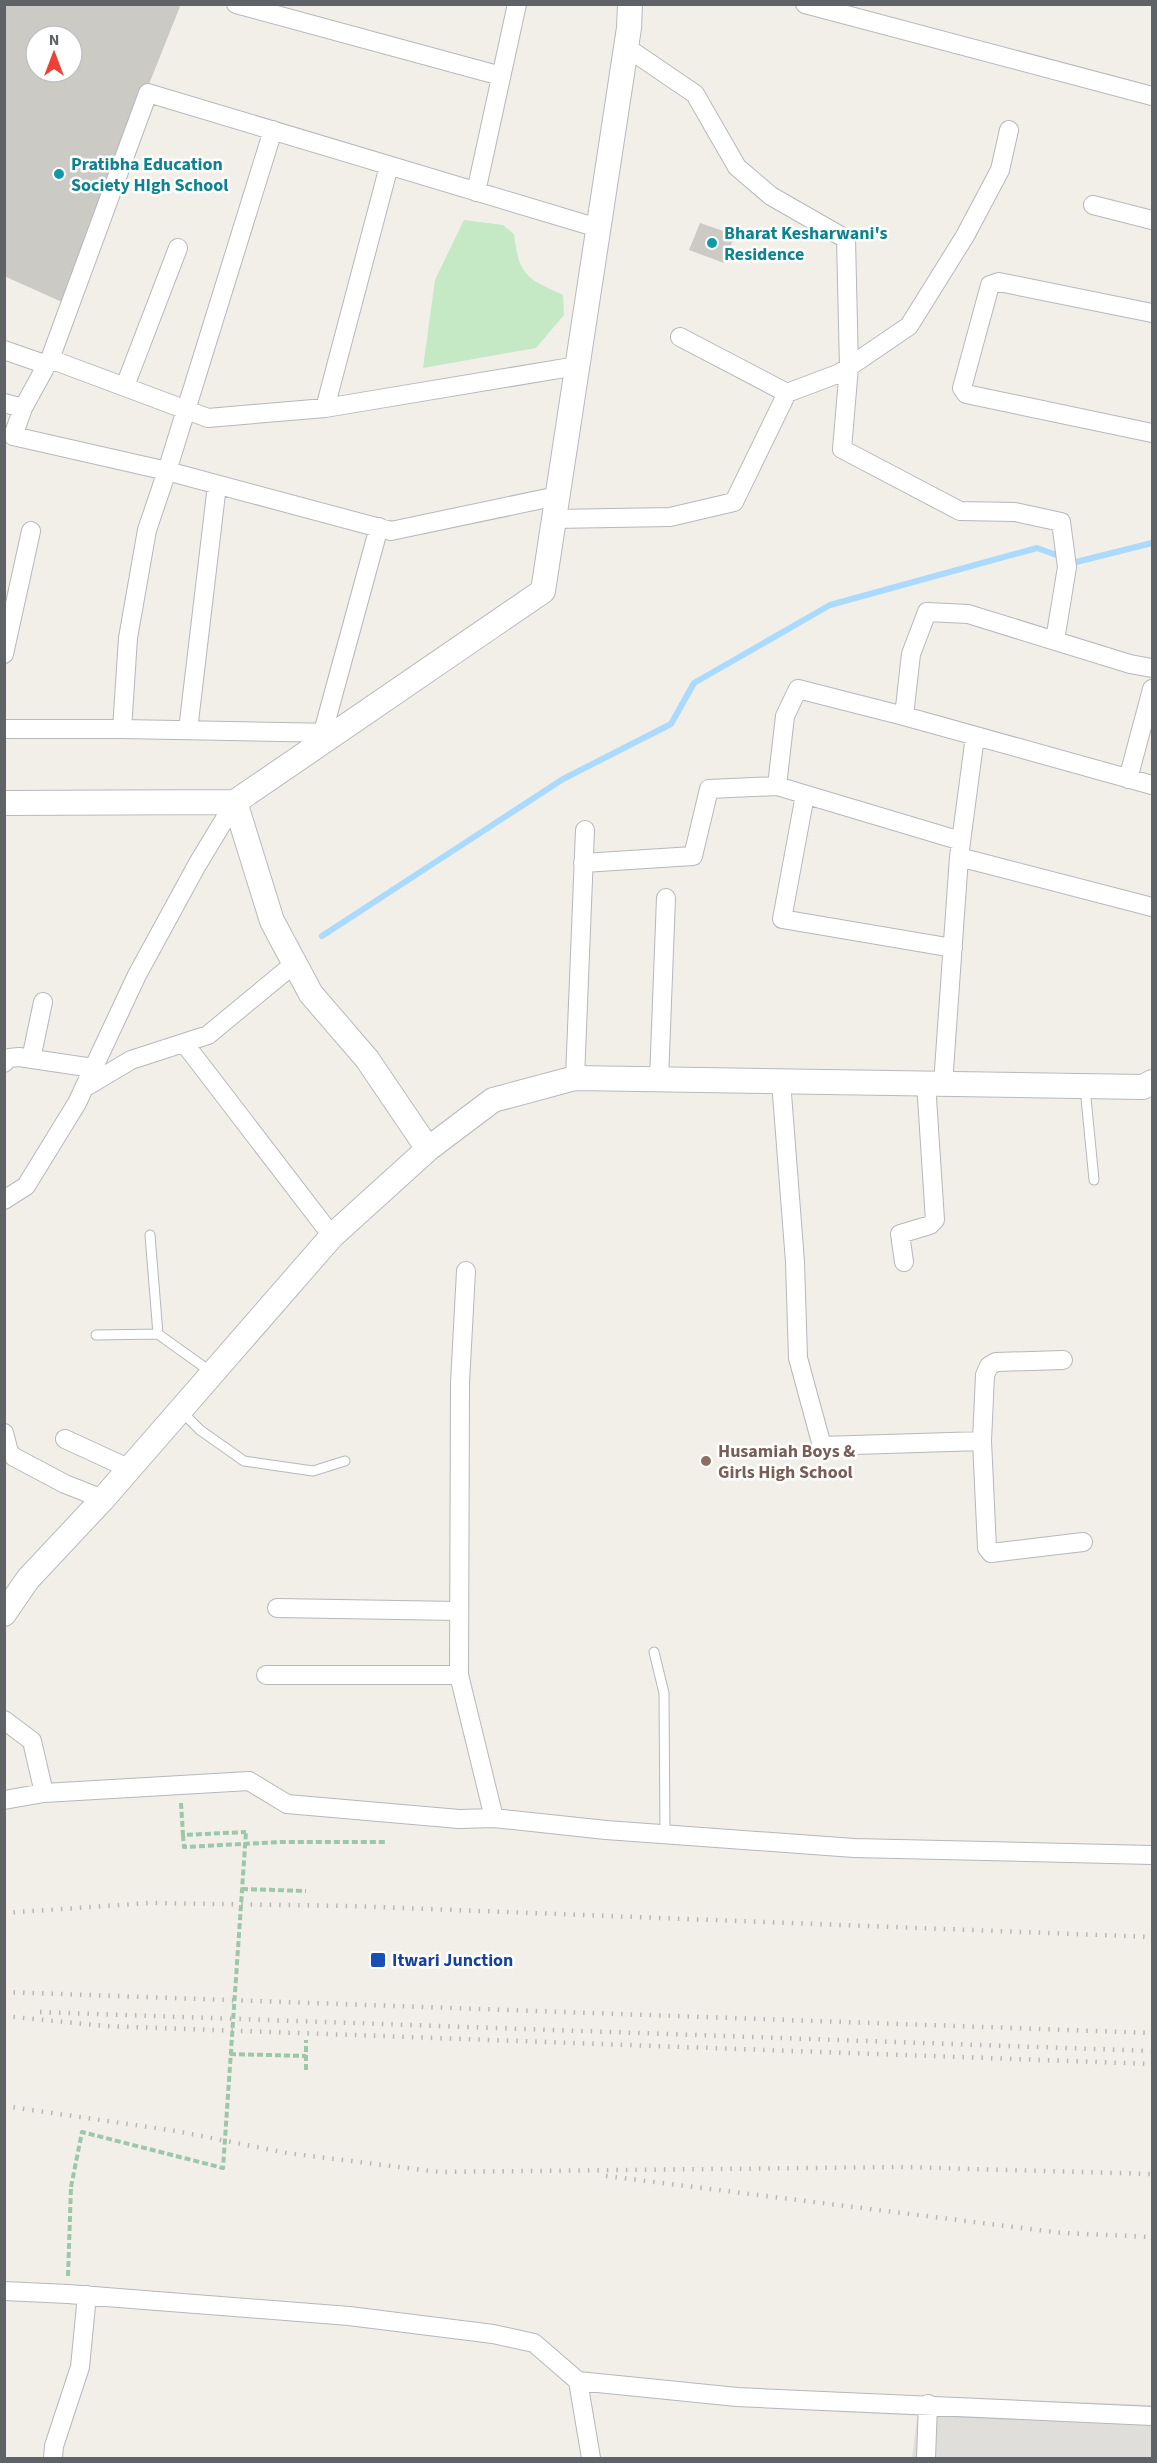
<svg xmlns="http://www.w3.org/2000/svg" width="1157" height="2463" font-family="'Source Sans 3',sans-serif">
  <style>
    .industrial { fill: #e0deda }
    .green { fill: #c5e8c5 }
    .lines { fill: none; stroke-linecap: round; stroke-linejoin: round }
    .stream { stroke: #aadaff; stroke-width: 6 }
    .building { fill: #cccac5; fill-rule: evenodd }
    .lane-casing { stroke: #b5b8bc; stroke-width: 11 }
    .street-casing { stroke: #b5b8bc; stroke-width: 20 }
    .secondary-casing { stroke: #b6babf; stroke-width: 26 }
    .path { stroke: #9cc7a9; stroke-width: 4; stroke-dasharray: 6 3; stroke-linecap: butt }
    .lane { stroke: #fff; stroke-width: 9 }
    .street { stroke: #fff; stroke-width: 18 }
    .secondary { stroke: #fff; stroke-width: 24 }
    .rail { stroke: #b6b7b8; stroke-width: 4.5; stroke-dasharray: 1.5 8; stroke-linecap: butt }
    .path-bridge { stroke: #9cc7a9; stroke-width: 4; stroke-dasharray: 6 3; stroke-linecap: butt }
    .culture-dot { fill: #0f9aa8; stroke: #fff; stroke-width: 2 }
    .education-dot { fill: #8d6e63; stroke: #fff; stroke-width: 2 }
    .transit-dot { fill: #1a4fb4; stroke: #fff; stroke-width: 2 }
    .labels { text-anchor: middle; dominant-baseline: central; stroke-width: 5; stroke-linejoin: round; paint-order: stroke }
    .culture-label { font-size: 18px; font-weight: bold; fill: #0d838f; stroke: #fff; text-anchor: start }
    .education-label { font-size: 18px; font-weight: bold; fill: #785e54; stroke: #fff; text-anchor: start }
    .transit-label { font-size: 18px; font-weight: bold; fill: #164399; stroke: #fff; text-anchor: start }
  </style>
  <rect width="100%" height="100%" fill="#f1efe8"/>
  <path class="industrial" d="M920,2396l232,9v53h-240z"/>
  <path class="green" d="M464,220l39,5 11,9c5,42 12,44 49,61l1,20 -28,33 -113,20 12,-88z"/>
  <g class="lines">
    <path class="stream" d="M322,936l241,-157 108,-55 23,-41 136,-78 207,-57 39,14 76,-19"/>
  </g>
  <path class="building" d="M4,4h177l-119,298 -58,-26zM36,36h36v36h-36z
    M700,223l35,12 -11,28 -35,-13z"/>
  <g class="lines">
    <defs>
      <path id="lane" d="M1085,1088l9,92
        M150,1235l8,99
        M96,1335l62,-1 53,38
        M181,1411l19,19 44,31 69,10 32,-10
        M654,1652l10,41 1,141"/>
      <path id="street" d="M236,4l265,72
        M805,4l347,92
        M626,47l69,47 42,73 34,29 75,43 3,128 -7,82 118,62 55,1 46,10 6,45 -12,73
        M273,130l-106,341 224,60 166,-35
        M476,192l41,-188
        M1093,205l59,15
        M1152,313l-153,-31 -9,3 -28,103 4,6 186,39
        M680,337l107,56
        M4,350l43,15
        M50,359l158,59 117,-10 252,-42
        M125,386l53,-138
        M4,403l19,5 27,-49 98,-266 450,135
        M23,408l-10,28 154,35 -20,59 -19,108 -6,91 214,4
        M325,408l64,-242
        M554,519l116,-2 64,-15 53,-109 53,-20 69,-47 56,-90 35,-66 9,-40
        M4,654l27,-123
        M1152,668l-22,-4 -162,-50 -41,-2 -16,42 -7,62 248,69
        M904,716l-106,-27 -13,27 -8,70 184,55
        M4,729h118
        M188,730l29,-245
        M323,732l56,-205
        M975,736l-16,121 193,50
        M1128,779l24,-90
        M805,795l-23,124 171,29
        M583,863l110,-7 16,-67 68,-3
        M184,1043l148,193
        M31,1059l12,-57
        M4,1063l5,-5 10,-1 74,11
        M575,1078l10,-248
        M659,1080l7,-182
        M781,1081l14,181 3,96 24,88 160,-5
        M943,1084l16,-227
        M84,1088l47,-28 77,-25 86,-71
        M4,1200l22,-14 51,-83 60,-128 60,-110 38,-63
        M904,1262l-4,-28 30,-9 5,-5 -9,-137
        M466,1271l-6,112 -1,292 35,143
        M1063,1360l-67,2 -7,4 -4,9 -3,66 5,107 4,5 92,-11
        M4,1433l5,19 5,5 51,27 38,15
        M65,1439l65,30
        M277,1608l181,3
        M266,1675h193
        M4,1720l28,21 12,52
        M4,1800l40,-7 205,-12 38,23 172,15 35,-1 112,12 248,18 298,7
        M4,2291l64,3 281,22 144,18 41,9 44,38
        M53,2458l1,-12 26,-79 7,-72
        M591,2458l-13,-77 159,16 415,19
        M926,2458l2,-54"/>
      <path id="secondary" d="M235,802l37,119 39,73 56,65 61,90
        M4,803l231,-1 308,-211 86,-563 1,-24
        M4,1614l24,-35 75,-80 229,-263 96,-87 65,-49 82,-22 568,9 9,-5"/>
    </defs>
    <use href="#lane" class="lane-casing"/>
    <use href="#street" class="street-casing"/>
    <use href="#secondary" class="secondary-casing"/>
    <path class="path" d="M181,1803l2,32 63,-3
      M183,1835l1,12 97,-5h106
      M242,1889l64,2
      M230,2054l76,2
      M306,2070v-30
      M68,2276l3,-89"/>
    <use href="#lane" class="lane"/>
    <use href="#street" class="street"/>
    <use href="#secondary" class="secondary"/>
    <path class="rail" d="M4,1913l145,-10 202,3 801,31
      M4,1992l1148,41
      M40,2012l1112,39
      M4,2016l101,10 1047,38
      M4,2106l172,25 111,22 152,19 462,-5 251,7
      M606,2176l456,57 90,4"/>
    <path class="path-bridge" d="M71,2187l11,-55 141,36 23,-336"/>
  </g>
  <g class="culture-dot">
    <circle cx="59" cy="174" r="6"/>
    <circle cx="712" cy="243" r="6"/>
  </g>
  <circle class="education-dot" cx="706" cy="1461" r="6"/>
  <rect class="transit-dot" x="370" y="1952" width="16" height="16" rx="3"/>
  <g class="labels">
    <g class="culture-label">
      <text x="71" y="164">Pratibha Education<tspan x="71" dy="21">Society HIgh School</tspan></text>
      <text x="724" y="233">Bharat Kesharwani's<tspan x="724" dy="21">Residence</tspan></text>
    </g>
    <g class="education-label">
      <text x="718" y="1451">Husamiah Boys &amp;<tspan x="718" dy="21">Girls High School</tspan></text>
    </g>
    <g class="transit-label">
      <text x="392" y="1960">Itwari Junction</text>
    </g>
  </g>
  <rect width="1157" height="2463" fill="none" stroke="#5f6368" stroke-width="12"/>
  <g transform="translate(54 54)"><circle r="28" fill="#ffffff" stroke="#bfc1c3" stroke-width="1.5"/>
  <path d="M0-4.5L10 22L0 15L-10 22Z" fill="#ea4335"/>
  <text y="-9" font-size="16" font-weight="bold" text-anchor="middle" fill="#5f6368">N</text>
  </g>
</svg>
